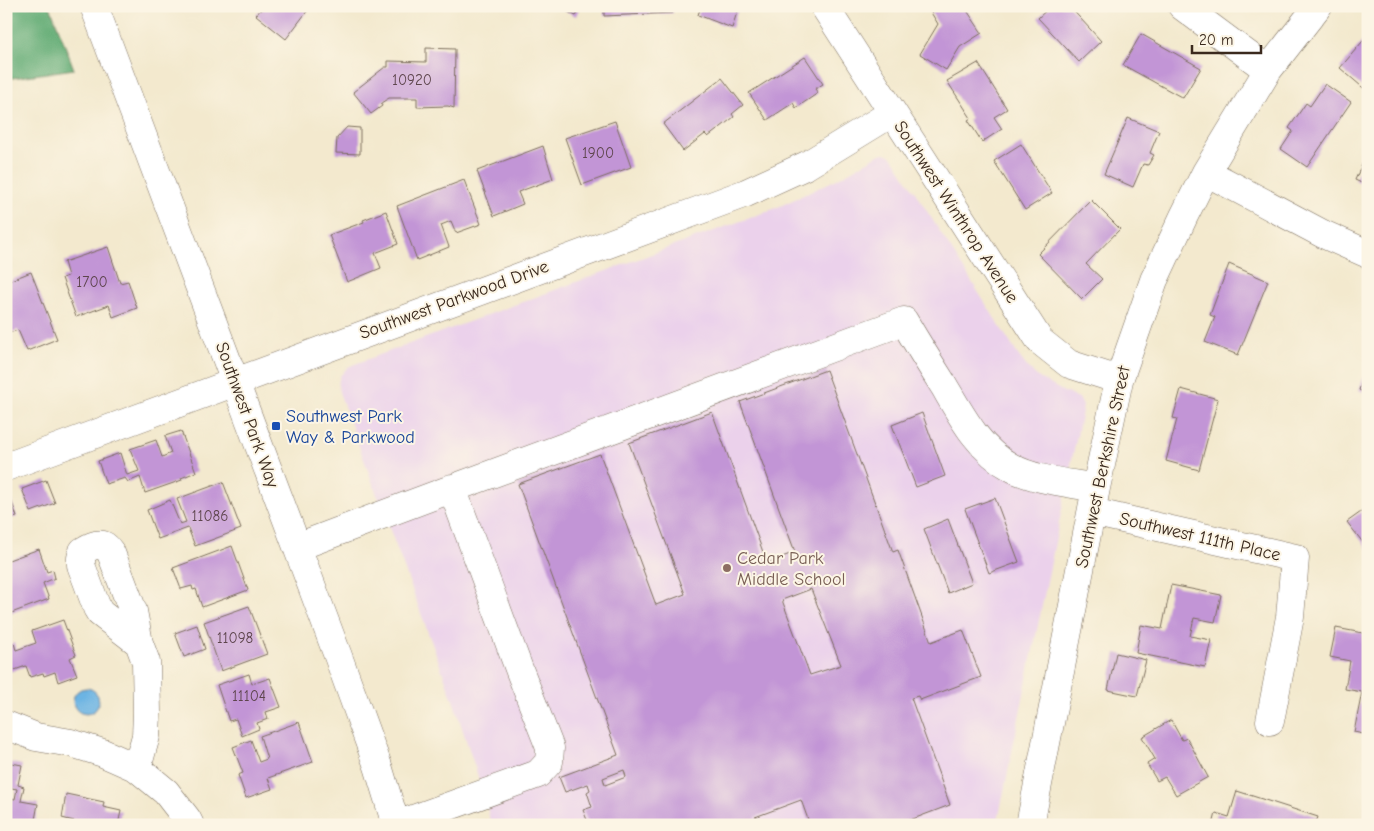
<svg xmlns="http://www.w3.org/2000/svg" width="1374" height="831" font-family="'Comic Neue',sans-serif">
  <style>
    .built { fill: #ebd1eb }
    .forest { fill: #62ac74; stroke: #4e6b49 }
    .water { fill: #6cb4e3; stroke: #546f80 }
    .building { fill: #c295d6; fill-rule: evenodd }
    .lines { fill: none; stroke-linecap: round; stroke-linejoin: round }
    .minor-casing { stroke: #7b6d5c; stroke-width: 29 }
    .minor { stroke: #fff; stroke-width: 28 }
    .transit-dot { fill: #1a4fb4; stroke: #fcf5e5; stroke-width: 2 }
    .education-dot { fill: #8d6e63; stroke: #fcf5e5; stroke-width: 2 }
    .labels { text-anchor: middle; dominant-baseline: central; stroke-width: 4; stroke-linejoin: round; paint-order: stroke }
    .number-label { font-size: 15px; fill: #5d454c }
    .street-label { font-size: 18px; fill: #3b2a1e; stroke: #fcf5e5 }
    .transit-label { font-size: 18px; fill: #164399; stroke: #fcf5e5; text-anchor: start }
    .education-label { font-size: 18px; fill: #785e54; stroke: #fcf5e5; text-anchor: start }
  </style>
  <rect width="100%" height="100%" fill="#fcf5e5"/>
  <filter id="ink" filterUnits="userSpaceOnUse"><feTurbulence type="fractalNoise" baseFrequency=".02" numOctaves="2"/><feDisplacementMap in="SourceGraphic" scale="10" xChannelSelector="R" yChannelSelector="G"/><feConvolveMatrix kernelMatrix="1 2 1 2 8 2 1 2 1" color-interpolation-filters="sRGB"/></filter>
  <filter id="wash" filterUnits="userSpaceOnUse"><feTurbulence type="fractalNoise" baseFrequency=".0096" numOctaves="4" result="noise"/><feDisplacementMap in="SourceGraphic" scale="20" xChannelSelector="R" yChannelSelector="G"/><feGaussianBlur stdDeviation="1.12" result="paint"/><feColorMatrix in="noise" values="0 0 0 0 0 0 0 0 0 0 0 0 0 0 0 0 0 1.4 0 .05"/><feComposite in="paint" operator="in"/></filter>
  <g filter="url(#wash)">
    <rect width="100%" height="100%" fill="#f3e9ce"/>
    <path class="built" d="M885,153l5,2 4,4 124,196 10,13 11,10 25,14 15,6 4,8 -86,419h-506l-6,-27 -32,-98 -114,-308 -1,-8 2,-8 8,-9 7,-3 421,-156 59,-28 45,-26z"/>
    <path class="forest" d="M6,6h44l24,63 -68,10z"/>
    <path class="water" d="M73 701a13 13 0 1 1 26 0a13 13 0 1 1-26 0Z"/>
    <g id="blocks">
      <path class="building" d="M264,6h47l-25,33 -30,-24z
        M556,6h24l-4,10z
        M604,6h69v7l-69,3z
        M701,6h38l-7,22 -34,-13z
        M927,6h37l18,27 -22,14 -14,23 -26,-16 18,-30z
        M1051,6h18l32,35 -22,21 -41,-44z
        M1141,34l60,34 -18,30 -60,-33z
        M1368,35v57l-28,-24z
        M426,48l29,1 -1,59 -6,-2 -31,1v-9h-28l-8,5 1,3 -11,8 -18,-22 32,-25h3v-6l38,1z
        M805,57l18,27 -8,5 3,4 -22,15 -3,-5 -26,17 -18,-27z
        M978,63l29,46 -13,8 8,12 -20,13 -14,-22 3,-2 -24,-37z
        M722,78l21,27 -11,9 2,3 -26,20 -3,-3 -22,17 -20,-27z
        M1325,84l26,18 -44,65 -26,-18 12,-18 -4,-3 17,-25 4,3z
        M1128,118l31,13 -9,22 4,2 -6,10 -5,-1 -10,23 -29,-13z
        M615,121l16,46 -49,18 -17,-47z
        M347,127l13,1v26l-24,-1 1,-15z
        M1021,144l31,49 -27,17 -31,-49z
        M543,146l10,33 -35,13 5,12 -29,12 -17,-45z
        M1368,151v35l-13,-6z
        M464,180l17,44 -25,9 -5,-12 -10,4 8,22 -32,13 -20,-54z
        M1091,200l29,29 -34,35 16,15 -20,20 -44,-45z
        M386,211l12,33 -23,9 6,15 -34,14 -18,-47 35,-13 -1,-2z
        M108,247l12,36 8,-2 9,27 -24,9 -4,-12 -33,12 -14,-39 6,-2 -4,-14z
        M1229,264l39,17 -30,74 -33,-13 10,-25 -5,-2z
        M31,272l26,67 -30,12 -9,-21 -12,4v-52z
        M1368,366v28l-9,-4z
        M826,370l67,182 5,-2 33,92 32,-12 18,47 -61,23 -2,-4 -7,2 39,107 -53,20h-87l-9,-25 -46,17 3,8h-169l-6,-15 9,-3 -5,-15 3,-2 -2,-6 -23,8 -6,-15 59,-22 -100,-271 82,-30 56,151 29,-11 -56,-151 83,-31 55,151 28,-11 -55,-150zM811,589l30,76 -31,10 -28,-75zM624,770l2,7 -21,8 -2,-7z
        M1181,389l37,10 -19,71 -33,-9 11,-42 -4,-1z
        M922,413l23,63 -29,11 -24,-62z
        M181,431l15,41 -15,6 1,2 -37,13 -5,-16 -12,5 -3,-4 -19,6 -8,-23 22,-8 7,22 12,-4 -9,-22 26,-9 6,17 9,-4 -6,-17z
        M46,480l9,23 -24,9 -9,-23z
        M223,482l18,47 -46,17 -7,-18 -30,11 -11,-29 23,-10 10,24 6,-2 -9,-23z
        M9,494l8,23 -11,3v-25z
        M995,498l24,64 -30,11 -24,-64z
        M1368,507v42l-21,-27z
        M948,519l24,64 -24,10 -24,-64z
        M232,546l16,44 -46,17 -6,-18 -3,1 -1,-4 -11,3 -8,-21z
        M39,549l8,23 6,-2 2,8 -12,5 6,16 -43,16v-54z
        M1171,585l50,10 -6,27 -21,-4 -4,18 21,4 -6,27 -69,-14 5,-28 21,4z
        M249,606l18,48 -46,17 -17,-49z
        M63,620l13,35 -6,3 7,17 -19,7 -3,-10 -11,4 -1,-3 -13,4 -4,-11 -17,6 -3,-9v-17l8,-3 2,7 20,-7 -4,-12z
        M197,625l8,24 -21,8 -9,-24z
        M1336,628l32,6v101l-14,-3 8,-40 -17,-3 5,-28 -20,-4z
        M1116,653l30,7 -9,36 -29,-6z
        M249,674l3,10 18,-6 11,29 -15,5 2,7 -11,4 2,6 -17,7 -6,-17 -7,2 -12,-36z
        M1171,720l11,20 5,-2 21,39 -32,18 -11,-18 -8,4 -10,-17 8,-5 -13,-22z
        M299,722l14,40 -45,16 4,11 -26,9 -8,-23 5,-2 -10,-26 18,-7 8,22 8,-3 -7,-23z
        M6,762l16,3 -4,20 6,2 -3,14 17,3 -4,21h-28v-27l9,1 2,-10 -11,-2z
        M1237,791l81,26 -3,8h-102l3,-12 13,4z
        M66,794l38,8 -1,5 18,4 -3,14h-45l1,-4 -12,-3z"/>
    </g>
  </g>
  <g filter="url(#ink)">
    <use href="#blocks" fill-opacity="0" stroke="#7b6d5c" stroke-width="1"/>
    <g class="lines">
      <defs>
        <path id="minor" d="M94,6l244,650 40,110 18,59
          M824,6l216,335 29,23 50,16
          M1182,6l86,64
          M1206,172l117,62 45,20
          M6,467l740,-274 61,-28 85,-52
          M1092,512l203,46 -5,59 -20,104
          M297,547l162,-61 445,-165c13,22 26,43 40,65 17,29 35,64 67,81 22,13 59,16 85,21
          M6,725l30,12 35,6 32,10 34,15 29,24 21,27 3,6
          M137,768l9,-32 1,-23 -1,-51 -7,-19 -6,-32 -22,-58c-2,-2 -3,-5 -6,-7 -7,-4 -16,1 -22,5l-2,7v7l16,43 3,5 39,30
          M397,825l141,-51 11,-12 1,-14 -31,-79 -67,-181
          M1030,825l66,-337 23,-108 35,-100 30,-64 22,-44 62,-102 50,-64"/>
      </defs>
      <use href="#minor" class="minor-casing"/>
      <use href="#minor" class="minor"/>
    </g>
  </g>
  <rect class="transit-dot" x="271" y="421" width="10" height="10" rx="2.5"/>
  <circle class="education-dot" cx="727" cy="568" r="5"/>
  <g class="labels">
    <g class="number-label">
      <text x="412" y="80">10920</text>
      <text x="598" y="153">1900</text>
      <text x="92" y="282">1700</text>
      <text x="210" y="516">11086</text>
      <text x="235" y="638">11098</text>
      <text x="249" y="696">11104</text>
    </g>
    <g class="street-label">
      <text transform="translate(956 212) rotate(57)">Southwest Winthrop Avenue</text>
      <text transform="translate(454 300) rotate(-20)">Southwest Parkwood Drive</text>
      <text transform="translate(247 415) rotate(70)">Southwest Park Way</text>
      <text transform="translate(1103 467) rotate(-78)">Southwest Berkshire Street</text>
      <text transform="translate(1200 537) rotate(13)">Southwest 111th Place</text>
    </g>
    <g class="transit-label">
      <text x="286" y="416">Southwest Park<tspan x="286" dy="21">Way &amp; Parkwood</tspan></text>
    </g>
    <g class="education-label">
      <text x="737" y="558">Cedar Park<tspan x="737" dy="21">Middle School</tspan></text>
    </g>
  </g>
  <rect width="1374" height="831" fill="none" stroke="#fcf5e5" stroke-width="25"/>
  <path d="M1192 45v8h69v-8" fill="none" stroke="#3b2a1e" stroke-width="2.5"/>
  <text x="1199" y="45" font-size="15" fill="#3b2a1e" stroke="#fcf5e5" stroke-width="4" paint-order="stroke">20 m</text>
</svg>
